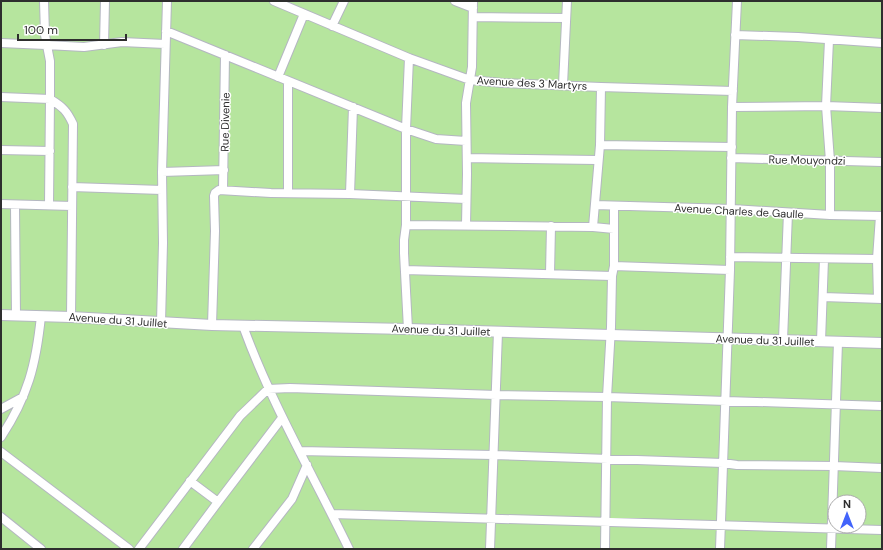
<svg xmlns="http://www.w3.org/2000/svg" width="883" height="550" font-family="'DM Sans',sans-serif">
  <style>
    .green { fill: #b6e59e; fill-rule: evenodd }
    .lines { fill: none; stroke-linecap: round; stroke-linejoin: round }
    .minor-casing { stroke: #b4b7c1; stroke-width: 10 }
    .tertiary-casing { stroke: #b4b7c1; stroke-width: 12 }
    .minor { stroke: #fff; stroke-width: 8 }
    .tertiary { stroke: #fff; stroke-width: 10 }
    .labels { text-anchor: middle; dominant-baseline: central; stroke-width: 3; stroke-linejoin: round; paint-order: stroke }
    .street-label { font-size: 11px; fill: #2e2e2e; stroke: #fff }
  </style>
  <rect width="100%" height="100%" fill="#efe9e1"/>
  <path class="green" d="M1,1h881v548h-881zM835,502h24v24h-24z"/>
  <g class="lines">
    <defs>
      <path id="minor" d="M44,1l1,34 5,26v38c13,8 17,12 23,25l-2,193
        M274,1l135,57 61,22 33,3 98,4 132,4
        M455,1l18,7
        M473,17l93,1
        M332,26l12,-25
        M166,31l240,98 30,10 30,2
        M735,35l63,2 84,6
        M829,40l-3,66 4,55v54
        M1,43l45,2 38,2 38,-5 43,2
        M104,45l1,-44
        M278,77l26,-63
        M288,81v112
        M563,85l4,-84
        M1,97l49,2 -1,106
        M732,107l94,-1 56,2
        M600,145l132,2
        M1,150l49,1
        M467,158l130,2
        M731,158l151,4
        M162,172l62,-2
        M72,187l90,3
        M223,190l2,-135
        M350,194l3,-87
        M1,204l71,2
        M15,205l1,111
        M595,205l137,4 98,6 52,1
        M406,225l187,2 21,2
        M466,225l1,-51 -1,-71 6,-36 1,-66
        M593,227l7,-82 1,-58
        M730,257l147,2
        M614,266l116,4
        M405,270l207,6
        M550,274l1,-48
        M823,297l59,2
        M878,299l-1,-40 3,-43
        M161,323l2,-80 -1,-71 5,-171
        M212,325l3,-94 -1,-35 1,-3 4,-3 52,3 79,1 116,5
        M243,326c28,77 70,149 106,223
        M408,329l-4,-76v-13l2,-15v-96l3,-71
        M783,340l5,-127
        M821,341l3,-82
        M1,409l22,-12
        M1,437c27,-41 35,-72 40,-121
        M300,451l193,4 230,8 14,2 97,1 48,2
        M1,452l128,97
        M190,481l28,21 64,-84
        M332,514l550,16
        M1,517l40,32
        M139,549l101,-133 28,-27 22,-1 206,7 111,2 275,9
        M183,549l35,-47
        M253,549l39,-50 15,-34
        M490,549l8,-217
        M605,549l2,-152 4,-70 1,-51 2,-10v-60
        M720,549l10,-279 2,-163 5,-106
        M831,549l7,-207"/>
      <path id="tertiary" d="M1,315l70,2 141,8 196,4 474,14"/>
    </defs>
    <use href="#minor" class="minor-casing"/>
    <use href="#tertiary" class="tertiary-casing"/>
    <use href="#minor" class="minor"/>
    <use href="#tertiary" class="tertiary"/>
  </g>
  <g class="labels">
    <g class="street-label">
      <text transform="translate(532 83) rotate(3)">Avenue des 3 Martyrs</text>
      <text transform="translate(225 122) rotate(-89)">Rue Divenie</text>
      <text transform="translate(807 160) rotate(1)">Rue Mouyondzi</text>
      <text transform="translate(739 211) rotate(3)">Avenue Charles de Gaulle</text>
      <text transform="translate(118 320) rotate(4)">Avenue du 31 Juillet</text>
      <text transform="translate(441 330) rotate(2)">Avenue du 31 Juillet</text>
      <text transform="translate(765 340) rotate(2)">Avenue du 31 Juillet</text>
    </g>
  </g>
  <rect width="883" height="550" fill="none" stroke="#2e2e2e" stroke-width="4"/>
  <g transform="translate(847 514)"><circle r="19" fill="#ffffff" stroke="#ababab"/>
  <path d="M0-3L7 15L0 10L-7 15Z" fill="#4264fb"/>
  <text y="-6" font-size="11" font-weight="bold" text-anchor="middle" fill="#2e2e2e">N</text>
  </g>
  <path d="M18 34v6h108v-6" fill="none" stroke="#2e2e2e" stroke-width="2"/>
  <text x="24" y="34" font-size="12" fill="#2e2e2e" stroke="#ffffff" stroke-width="3" paint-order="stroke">100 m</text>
</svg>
